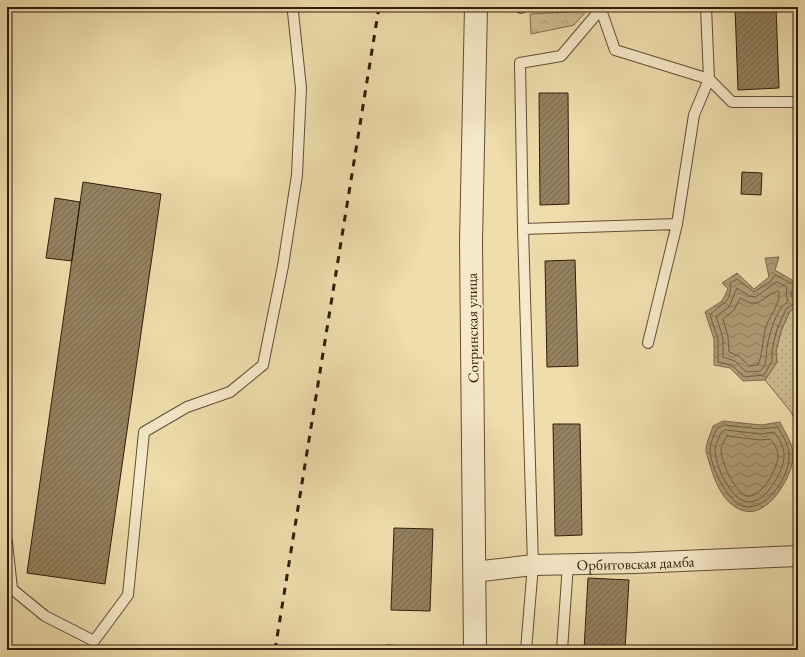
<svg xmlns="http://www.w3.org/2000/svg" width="805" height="657" font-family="'EB Garamond',serif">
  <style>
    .grass { fill: url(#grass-dots); stroke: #806c4e }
    .forest { fill: url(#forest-crowns); stroke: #806c4e }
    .water { fill: url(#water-waves); stroke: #7c694c }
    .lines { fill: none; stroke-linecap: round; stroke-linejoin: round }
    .shore { stroke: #6f5c41; stroke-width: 1 }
    .building { fill: url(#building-hatch); stroke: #301d0c }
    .service-casing { stroke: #604d34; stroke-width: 12 }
    .minor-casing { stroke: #604d34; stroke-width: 22 }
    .tertiary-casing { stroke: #604d34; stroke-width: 24 }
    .service { stroke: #f5e9c9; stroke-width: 10 }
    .minor { stroke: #f5e9c9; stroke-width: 20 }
    .tertiary { stroke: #f5e9c9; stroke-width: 22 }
    .rail { stroke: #301d0c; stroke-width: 3; stroke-dasharray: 7 7; stroke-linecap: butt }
    .labels { text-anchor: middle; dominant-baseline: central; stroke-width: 4; stroke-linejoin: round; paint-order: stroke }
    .street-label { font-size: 15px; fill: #301d0c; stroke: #f5e9c9 }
  </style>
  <defs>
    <pattern id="grass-dots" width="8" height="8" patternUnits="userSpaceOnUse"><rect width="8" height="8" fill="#cfbc91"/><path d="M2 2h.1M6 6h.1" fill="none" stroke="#b2a17c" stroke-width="1.8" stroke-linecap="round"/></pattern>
    <pattern id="forest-crowns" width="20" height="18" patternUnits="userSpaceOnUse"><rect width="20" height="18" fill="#cfbc91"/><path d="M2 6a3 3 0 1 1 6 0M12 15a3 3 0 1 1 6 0" fill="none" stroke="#b2a17c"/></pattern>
    <pattern id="water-waves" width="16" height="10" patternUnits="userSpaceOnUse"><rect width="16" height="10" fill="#ae9c76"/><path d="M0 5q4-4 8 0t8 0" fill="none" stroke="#8e7f5f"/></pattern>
    <pattern id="building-hatch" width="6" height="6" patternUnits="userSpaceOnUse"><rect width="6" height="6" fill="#93815f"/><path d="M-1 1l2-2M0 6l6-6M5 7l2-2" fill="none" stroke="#78694d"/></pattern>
  </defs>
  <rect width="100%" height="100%" fill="#efddac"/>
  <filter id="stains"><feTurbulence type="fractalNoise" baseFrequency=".005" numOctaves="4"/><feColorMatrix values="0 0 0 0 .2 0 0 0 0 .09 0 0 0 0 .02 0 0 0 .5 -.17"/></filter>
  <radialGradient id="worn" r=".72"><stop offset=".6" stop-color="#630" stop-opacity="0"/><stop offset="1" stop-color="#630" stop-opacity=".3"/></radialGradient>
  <path class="grass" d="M798,306v121l-7,-15 -26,-32 12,-18 -1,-11 5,-20 9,-20z"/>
  <path class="forest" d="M569,7h21l-16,18 -43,9 -1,-20 39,-2z"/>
  <path class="water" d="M779,257l-4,13 17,10h6v12l-4,1 4,4v9l-8,5 -9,20 -5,20 1,11 -12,18 -22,1 -13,-13 -16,-3v-26l-9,-27 17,-11 6,-12 -6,-6 15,-10 17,16 15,-12 -4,-19z
    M723,421l38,4 19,-3c5,11 15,24 13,37 -2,19 -25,58 -48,52 -22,-5 -30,-30 -36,-49 -1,-4 -3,-9 -3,-12 0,-7 5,-17 7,-24z"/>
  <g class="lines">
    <path class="shore" d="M777,282l10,5 -1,7 2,7c-13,10 -18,31 -21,46 -2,11 2,15 -7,24l-14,1 -11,-11 -12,-4v-19l-7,-22 13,-9 8,-19 12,8 6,1z
      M798,284l-7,-1 -16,-8 -4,6 -17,11 -17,-13 -7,4c2,20 -7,19 -20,32l8,24v23l14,3 12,12 20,-2 8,-14v-11l5,-21 9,-20 10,-7 -5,-6v-5l7,-2
      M777,291l2,1c1,12 -8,22 -13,34 -3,10 -4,32 -8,39l-9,1 -10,-10 -10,-4 -1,-15 -5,-18 11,-9 6,-12 10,5h7z
      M724,425l37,4 16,-2c6,7 13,21 12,31 -1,20 -19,47 -40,49 -19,2 -39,-41 -39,-57 0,-6 4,-15 6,-20z
      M725,430l36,4 13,-2c5,6 11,17 10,25 -1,15 -18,46 -36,45 -17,-1 -33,-37 -33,-52 0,-5 4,-12 6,-17z
      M727,436l33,4 10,-1c4,4 8,11 8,17 0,11 -15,40 -29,40 -13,0 -28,-34 -28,-46 0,-4 4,-11 6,-14z"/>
  </g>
  <path class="building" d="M735,7h41l3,81 -41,2z
    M539,93h29l1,111 -29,1z
    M742,172l20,1 -1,22 -20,-1z
    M83,182l78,12 -56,390 -78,-11z
    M55,198l25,4 -8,59 -26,-3z
    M575,260l3,106 -31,1 -2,-106z
    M553,424h27l2,111 -27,1z
    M394,528l39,1 -3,82 -39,-1z
    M588,578l41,2 -4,70h-41z
    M387,645l41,2v3h-41z"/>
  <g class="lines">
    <defs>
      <path id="service" d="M521,7v1
        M600,7l15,43 94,29 23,23h65l1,-3
        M523,229l154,-5
        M648,343l29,-119 17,-109 15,-36 -3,-72
        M7,542l5,47 33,27 49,25 34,-46 16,-163 43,-25 43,-15 33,-27 20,-99 14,-91 4,-87 -8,-76
        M526,650l7,-85 -10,-336 -3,-166 41,-7 39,-46
        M562,650l6,-86"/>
      <g id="minor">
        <path id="s1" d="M474,572l59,-7 102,-2 163,-7"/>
      </g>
      <path id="tertiary" d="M475,650l-4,-409 5,-234"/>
    </defs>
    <use href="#service" class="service-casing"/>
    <use href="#minor" class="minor-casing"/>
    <use href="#tertiary" class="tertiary-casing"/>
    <use href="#service" class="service"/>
    <use href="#minor" class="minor"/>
    <use href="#tertiary" class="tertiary"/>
    <path class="rail" d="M275,650l104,-643"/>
  </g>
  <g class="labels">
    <g class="street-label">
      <text transform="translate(472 328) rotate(-91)">Согринская улица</text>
      <text stroke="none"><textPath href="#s1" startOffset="162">Орбитовская дамба</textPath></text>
    </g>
  </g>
  <rect width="805" height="657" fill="none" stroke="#efddac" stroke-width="24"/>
  <rect x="8" y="8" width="789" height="641" fill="none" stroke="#301d0c" stroke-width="2"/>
  <rect x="12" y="12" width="781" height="633" fill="none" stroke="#301d0c"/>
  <rect width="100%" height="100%" filter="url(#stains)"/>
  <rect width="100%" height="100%" fill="url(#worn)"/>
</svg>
